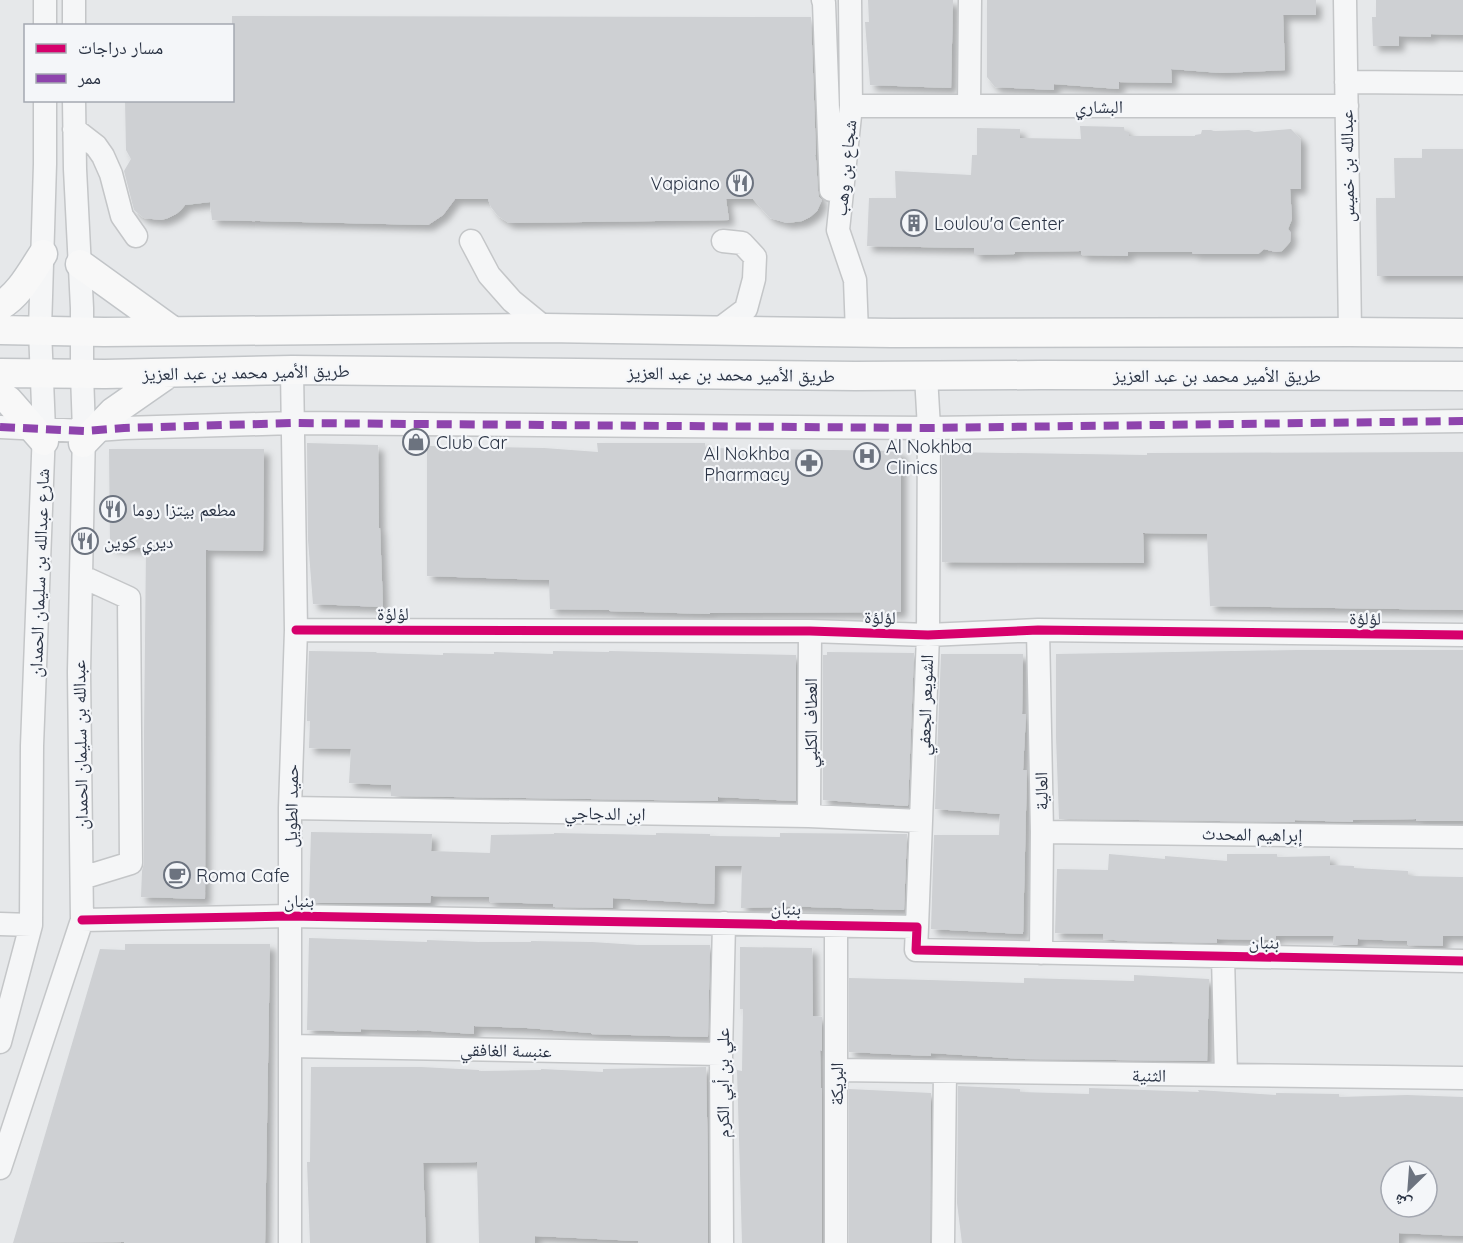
<svg xmlns="http://www.w3.org/2000/svg" width="1463" height="1243" font-family="Quicksand,'Noto Naskh Arabic',sans-serif">
  <style>
    .building { fill: #ced0d3; fill-rule: evenodd; filter: url(#shadow) }
    .lines { fill: none; stroke-linecap: round; stroke-linejoin: round }
    .minor-casing { stroke: #c4c6c8; stroke-width: 25 }
    .major-casing { stroke: #c2c5c8; stroke-width: 31 }
    .minor { stroke: #f5f6f7; stroke-width: 22 }
    .major { stroke: #f8f8f8; stroke-width: 28 }
    .quiet { stroke: #8e44ad; stroke-width: 8; stroke-dasharray: 15 8; stroke-linecap: butt }
    .cycleway-casing { stroke: #f4f6f9; stroke-width: 13 }
    .cycleway { stroke: #d6006c; stroke-width: 9 }
    .labels { text-anchor: middle; dominant-baseline: central; stroke-width: 4.5; stroke-linejoin: round; paint-order: stroke }
    .street-label { font-size: 18px; fill: #2b3445; stroke: #f4f6f9 }
    .poi-label { font-size: 18px; fill: #2b3445; stroke: #f4f6f9; text-anchor: start }
  </style>
  <defs>
    <filter id="shadow"><feDropShadow dx="5.5" dy="5.5" stdDeviation="3" flood-color="#0004"/></filter>
  </defs>
  <rect width="100%" height="100%" fill="#e6e8ea"/>
  <path class="building" d="M868,0h85l-2,88 -81,-3 -5,-63h4z
    M987,0h329v15h-33l2,55 -64,3 -50,-4 1,14 -53,-1v7l-65,-5v6l-59,-3 -8,-10z
    M1376,0h87v35l-32,-1v3l-32,-1v10h-26l-1,-29h4z
    M232,16l579,1 5,138h-1l1,5 2,31 1,6 3,3 -5,11 -7,6 -8,4 -15,2 -17,-5 -17,-19h-27l3,21 -220,3 -11,-7 -7,-9 -3,-8h-33l-12,16 -15,10 -216,-5 -2,-18 -25,3 -4,5 -5,4 -8,4 -7,2 -17,-2 -10,-8 -10,-39 7,-12 -5,-9 -1,-50h107z
    M1080,126l44,1 1,5h4v4h66v-1l6,-1 1,-4h9l3,1 35,-1 5,2 37,-3 10,10v50h-11l2,30 -4,10 3,4 -1,9 -8,9 -6,1 -12,-3 -6,5h-65l-1,-2h-64v4l-47,-1v-4l-66,1v2l-41,1v-7l-107,-2 2,-48h27l-1,-27 76,4 1,-20h5v-27l43,1v9l61,1z
    M1422,149h41v127h-86l-1,-78h19l-1,-40h28z
    M307,443l71,2 1,83h1l3,79 -70,-3 -5,-64z
    M597,443h108v5l196,3v161l-191,1v1l-101,-3v-1l-59,-1 -1,-29 -122,-4v-130l117,2 54,4z
    M109,449h155l-1,102 -57,-1 -1,349 -64,-2 1,-26 2,-8v-129l2,-186 -36,-1z
    M942,452l205,3v-2l316,-1v158l-253,-4 -3,-72 -64,-1 1,30 -202,-1z
    M1298,650h165v171h-47v-2l-63,1v2l-58,-2v2l-236,-3 -3,-82v-83z
    M309,651l68,1 -1,1 67,2v-2l51,1v-2l59,2v-3l56,1v-1l187,4v146l-78,-4v4l-327,-5v-11l-42,-2 2,-34 -42,-1 1,-27h-3v-17z
    M827,652l87,1 -6,153 -85,-6v-145h4z
    M941,654h82l-1,60h4l-3,56h4l-4,164 -92,-5 3,-94h65l1,-21 -65,-5z
    M311,832l121,2 -1,17 59,2 1,-18 63,-1v-1l102,2v-2l54,1v2l70,1v-4l127,1 -3,76 -125,-4v1l-38,1 1,-42h-27l-1,38 -101,-6v10l-60,-1v-3l-64,-2v-5l-58,-1 -1,7h-121z
    M1109,854l56,5v-3l62,5v-7h50v3l53,-1v9l24,1v2l54,3v5l55,1v59h-20v10l-36,-1v-4l-49,-2 -1,6h-24l1,-9h-58v4l-59,-1v4l-91,-2 -23,-2v-5l-48,-1 2,-64 51,1z
    M309,938l118,4v-2l52,2h52v-1l61,1 46,3h72l-2,92 -117,-3v-1l-64,-5 -53,-2v8l-57,-4v1l-56,-2v3l-54,-2z
    M125,944h145l-5,299h-141v-1l-111,1 87,-294 25,1z
    M740,947l72,1 1,68 9,1v34l-2,-1 1,38h1v155h-80l-5,-173 5,1 1,-62h-3z
    M1134,975l75,4 -2,82 -183,-2 -93,-6v3l-82,-4v-74l81,2 94,3v-5l110,3z
    M311,1067h110l58,3v1l62,-1v-1l62,3v-3l103,-2 2,98v78h-70v-2l-103,-5v7h-56l-2,-81 -54,1 3,80h-116l-3,-81h3z
    M958,1086l62,3v3l69,2v-6l110,4 -1,-2 78,5v-2l63,1v3l68,-2 56,2v139l-64,-3v10h-437l-5,-40zM1391,1171h36v36h-36z
    M849,1089l82,4 -1,150h-81z"/>
  <g class="lines">
    <defs>
      <path id="minor" d="M823,0l1,3 7,187
        M850,0l1,106 -13,124 17,50 2,53
        M1345,0l5,332
        M45,26v-26
        M74,26v-26
        M1346,82l117,1
        M851,106h496
        M969,106l1,-106
        M74,129l22,17 7,10 8,18 11,42 14,20
        M471,241l18,34 23,26 33,27
        M718,330l28,-21 8,-30 1,-22 -13,-14 -19,-2
        M0,427l84,4 40,-3 169,-5 636,5 534,-7
        M81,576l48,22 2,265 -49,15
        M296,630l514,1 118,4 110,-5 425,5
        M1038,630l4,202 -1,121
        M290,808l519,8 111,5
        M809,816l1,-185
        M1042,832l421,5
        M82,920l207,-4 628,11 -1,23 547,11
        M0,924l31,1
        M917,927l11,-292 1,-207 -3,-52
        M1223,957l3,118
        M0,1042l31,-117 1,-179 12,-316 -4,-100 5,-166v-64
        M290,1046l431,8
        M836,1070l627,8
        M0,1168l82,-248 -3,-248 5,-241 -2,-57v-66l-7,-139 -1,-69
        M290,1243v-435l6,-178 -4,-260
        M722,1243l-1,-189 3,-131
        M836,1243v-317
        M943,1243l2,-171"/>
      <path id="major" d="M80,264l93,67
        M0,306c20,-12 31,-34 43,-52
        M0,330l104,2 441,-4 347,5 458,-1 113,1
        M0,373l105,1 187,-4 563,6 186,-1 422,1
        M0,396l8,4 36,41
        M83,443l30,-31 56,-39"/>
    </defs>
    <use href="#minor" class="minor-casing"/>
    <use href="#major" class="major-casing"/>
    <use href="#minor" class="minor"/>
    <use href="#major" class="major"/>
    <path class="quiet" d="M0,427l84,4 40,-3 169,-5 636,5 534,-7"/>
    <defs>
      <path id="cycleway" d="M296,630l514,1 118,4 110,-5 425,5
        M82,920l207,-4 628,11 -1,23 547,11"/>
    </defs>
    <use href="#cycleway" class="cycleway-casing"/>
    <use href="#cycleway" class="cycleway"/>
  </g>
  <defs>
    <symbol id="restaurant-ring" viewBox="-11 -11 22 22"><circle r="9.5" fill="#f4f6f9" stroke="#6c737f" stroke-width="1.5"/><path d="M-5-6h1v4h1v-4h1v4h1v-4h1v5L-1.5 .5V6h-2V.5L-5-1ZM5-6V6H3V1.5H1.5Q1.5-4 5-6Z" fill="#6c737f"/></symbol>
    <symbol id="building-ring" viewBox="-11 -11 22 22"><circle r="9.5" fill="#f4f6f9" stroke="#6c737f" stroke-width="1.5"/><path d="M-4-6H4V6H1V3H-1V6H-4ZM-2.5-4.3h1.7v1.8h-1.7ZM.8-4.3h1.7v1.8H.8ZM-2.5-1h1.7V.8h-1.7ZM.8-1h1.7V.8H.8Z" fill="#6c737f"/></symbol>
    <symbol id="shop-ring" viewBox="-11 -11 22 22"><circle r="9.5" fill="#f4f6f9" stroke="#6c737f" stroke-width="1.5"/><path d="M-5-2.5h2.3a2.7 3.5 0 0 1 5.4 0H5L5.5 6h-11ZM-1.5-2.5h3a1.5 2.3 0 0 0-3 0Z" fill="#6c737f"/></symbol>
    <symbol id="hospital-ring" viewBox="-11 -11 22 22"><circle r="9.5" fill="#f4f6f9" stroke="#6c737f" stroke-width="1.5"/><path d="M-5-5h3v3.5h4V-5h3V5h-3V1.5h-4V5h-3Z" fill="#6c737f"/></symbol>
    <symbol id="pharmacy-ring" viewBox="-11 -11 22 22"><circle r="9.5" fill="#f4f6f9" stroke="#6c737f" stroke-width="1.5"/><path d="M-2-6h4v4h4v4h-4v4h-4v-4h-4v-4h4Z" fill="#6c737f"/></symbol>
    <symbol id="cafe-ring" viewBox="-11 -11 22 22"><circle r="9.5" fill="#f4f6f9" stroke="#6c737f" stroke-width="1.5"/><path d="M-5.5-4.5H6V0H3Q3 3.5 0 3.5H-2.5Q-5.5 3.5-5.5 0ZM3-3.2v2h1.7v-2ZM-6 4.5H4V6H-6Z" fill="#6c737f"/></symbol>
  </defs>
  <g fill-rule="evenodd">
    <use href="#restaurant-ring" x="725" y="168" width="30" height="30"/>
    <use href="#building-ring" x="899" y="208" width="30" height="30"/>
    <use href="#shop-ring" x="401" y="427" width="30" height="30"/>
    <use href="#hospital-ring" x="852" y="441" width="30" height="30"/>
    <use href="#pharmacy-ring" x="794" y="448" width="30" height="30"/>
    <use href="#restaurant-ring" x="98" y="494" width="30" height="30"/>
    <use href="#restaurant-ring" x="70" y="526" width="30" height="30"/>
    <use href="#cafe-ring" x="162" y="860" width="30" height="30"/>
  </g>
  <g class="labels">
    <g class="street-label">
      <text x="1099" y="106">البشاري</text>
      <text transform="translate(1347 166) rotate(-91)">عبدالله بن خميس</text>
      <text transform="translate(845 168) rotate(-84)">شجاع بن وهب</text>
      <text transform="translate(246 372) rotate(-1)">طريق الأمير محمد بن عبد العزيز</text>
      <text transform="translate(731 374) rotate(1)">طريق الأمير محمد بن عبد العزيز</text>
      <text x="1217" y="375">طريق الأمير محمد بن عبد العزيز</text>
      <text transform="translate(39 573) rotate(-88)">شارع عبدالله بن سليمان الحمدان</text>
      <text x="393" y="613">لؤلؤة</text>
      <text transform="translate(880 617) rotate(2)">لؤلؤة</text>
      <text transform="translate(1365 618) rotate(1)">لؤلؤة</text>
      <text transform="translate(925 705) rotate(-88)">الشويعر الجعفي</text>
      <text transform="translate(810 723) rotate(-90)">العطاف الكلبي</text>
      <text transform="translate(80 745) rotate(-91)">عبدالله بن سليمان الحمدان</text>
      <text transform="translate(1041 791) rotate(-91)">العالية</text>
      <text transform="translate(291 806) rotate(-89)">حميد الطويل</text>
      <text transform="translate(605 813) rotate(1)">ابن الدجاجي</text>
      <text transform="translate(1252 834) rotate(1)">إبراهيم المحدث</text>
      <text x="299" y="900">بنبان</text>
      <text transform="translate(786 908) rotate(2)">بنبان</text>
      <text transform="translate(1264 942) rotate(1)">بنبان</text>
      <text transform="translate(506 1050) rotate(1)">عنبسة الغافقي</text>
      <text transform="translate(1149 1075) rotate(1)">الثنية</text>
      <text transform="translate(722 1083) rotate(-90)">علي بن أبي الكرم</text>
      <text transform="translate(836 1084) rotate(-90)">البريكة</text>
    </g>
    <g class="poi-label">
      <text x="720" y="183" text-anchor="end">Vapiano</text>
      <text x="934" y="223">Loulou'a Center</text>
      <text x="436" y="442">Club Car</text>
      <text x="886" y="446">Al Nokhba<tspan x="886" dy="21">Clinics</tspan></text>
      <text x="790" y="453" text-anchor="end">Al Nokhba<tspan x="790" dy="21">Pharmacy</tspan></text>
      <text x="132" y="509">مطعم بيتزا روما</text>
      <text x="104" y="541">ديري كوين</text>
      <text x="196" y="875">Roma Cafe</text>
    </g>
  </g>
  <rect x="24" y="24" width="210" height="78" fill="#f4f6f9" stroke="#a4a8b1" stroke-width="1.5"/>
  <rect x="36" y="44" width="30" height="9" fill="#d6006c" stroke="#a4a8b1" stroke-width="1.5"/>
  <text x="78" y="54" font-size="18" fill="#2b3445">مسار دراجات</text>
  <rect x="36" y="74" width="30" height="9" fill="#8e44ad" stroke="#a4a8b1" stroke-width="1.5"/>
  <text x="78" y="84" font-size="18" fill="#2b3445">ممر</text>
  <g transform="translate(1409 1189) rotate(205)"><circle r="28" fill="#f4f6f9" stroke="#a4a8b1" stroke-width="1.5"/>
  <path d="M0-4.5L10 22L0 15L-10 22Z" fill="#6c737f"/>
  <text y="-9" font-size="16" font-weight="bold" text-anchor="middle" fill="#2b3445">ش</text>
  </g>
</svg>
